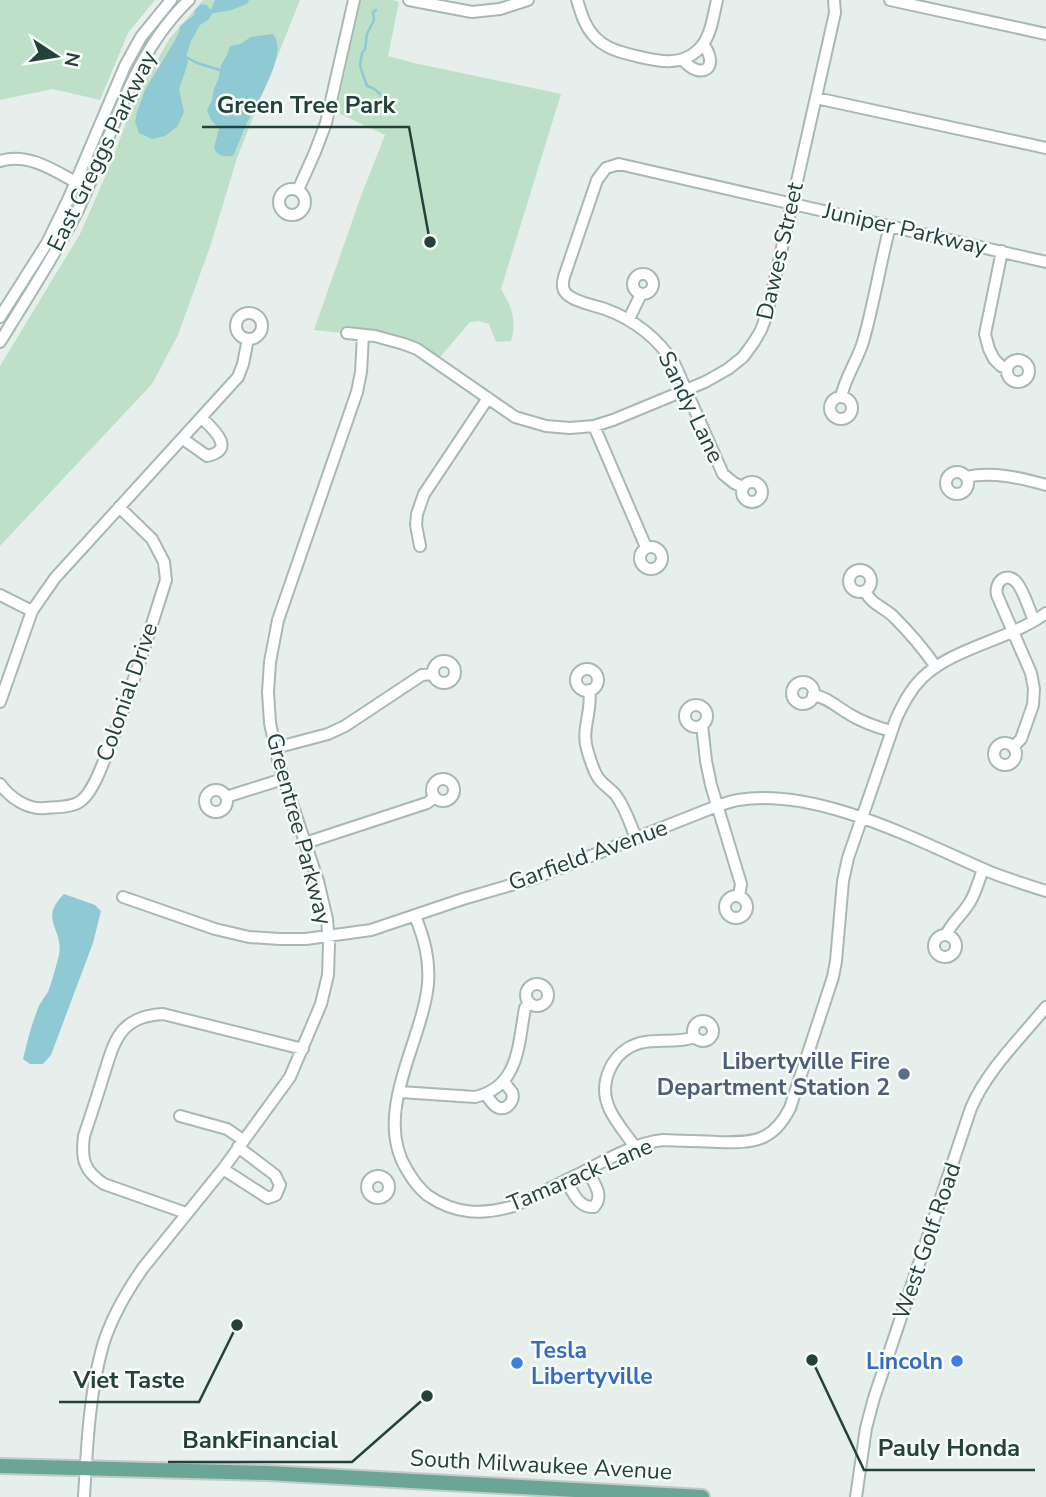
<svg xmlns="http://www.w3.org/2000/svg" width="1046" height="1497" font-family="'Nunito Sans',sans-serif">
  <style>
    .green { fill: #bfe0c8 }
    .water { fill: #8ec9d4 }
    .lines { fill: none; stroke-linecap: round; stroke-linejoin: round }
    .stream { stroke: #8ec9d4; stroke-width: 2.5 }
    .minor-casing { stroke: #a8b8b2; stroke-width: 14 }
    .major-casing { stroke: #c2cac8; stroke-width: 18 }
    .minor { stroke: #fff; stroke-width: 10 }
    .major { stroke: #6aa596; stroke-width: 14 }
    .service-dot { fill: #5c6f8a; stroke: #f7fbf9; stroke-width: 2.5 }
    .shop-dot { fill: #3f7fe0; stroke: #f7fbf9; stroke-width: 2.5 }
    .labels { text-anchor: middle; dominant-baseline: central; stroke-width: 5; stroke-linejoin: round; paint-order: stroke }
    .street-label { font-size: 23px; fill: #24423a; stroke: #f7fbf9 }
    .service-label { font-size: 23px; font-weight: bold; fill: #4e5e75; stroke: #f7fbf9; text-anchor: end }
    .shop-label { font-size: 23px; font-weight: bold; fill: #366cbe; stroke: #f7fbf9; text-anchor: start }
    .leader { fill: none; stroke: #24423a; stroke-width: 2.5 }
    .callout-dot { fill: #24423a; stroke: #f7fbf9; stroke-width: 2.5 }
    .callout-label { font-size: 24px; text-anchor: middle; font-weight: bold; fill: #24423a; stroke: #f7fbf9; stroke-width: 5; stroke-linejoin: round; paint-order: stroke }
  </style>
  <rect width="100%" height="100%" fill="#e6efeb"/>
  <path class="green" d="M0,0h155l-27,33 -28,67 -47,-11 -53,11z
    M203,0h97l-63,158 -26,86 -33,91 -26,49 -152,162v-180l80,-132 29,-66 21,-56 15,-31 25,-43z
    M361,0h32l6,2 -11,54 26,7 147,31 -60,195c11,18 16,32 10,52l-15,1 -7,-18 -10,-3 -9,1 -34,40 -19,-13 -65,-15 -38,-4 47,-134 24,-61 -49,-23z"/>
  <path class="water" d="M215,0h34l-1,3c-11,6 -23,9 -35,10l-5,7 -8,5 -9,16 -5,16 2,4 -2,8 -7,20 5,23 -7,15 -12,9 -13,3 -13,-6 -4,-11 2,-10 8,-22 29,-48 5,-10 1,-6 14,-11 1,-5 6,-6 6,1 4,5z
    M273,34c17,19 -19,72 -27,91 -5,11 -8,21 -13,31 -8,1 -16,0 -19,-8l5,-20 -8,-8 -4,-10 5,-10 2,-11 5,-12 2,-12 6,-10 3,-9 10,-2 11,-7z
    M64,894l31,11 6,6 -8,32 -42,112 -8,9h-13l-7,-5c4,-16 8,-33 14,-48 2,-7 7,-13 11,-19 3,-7 9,-29 11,-37 5,-27 -21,-35 5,-61z"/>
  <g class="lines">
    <path class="stream" d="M376,10l-3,2 1,8 -7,14 -2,15 -3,4 -2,13 7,20c12,3 17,14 24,23
      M186,57l11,6 23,7"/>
    <defs>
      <path id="minor" d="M409,0l63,12 28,-3 28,-9
        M577,0c4,12 7,25 16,35 11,13 26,17 43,21 21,5 44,11 62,-6 13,-12 15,-33 19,-50
        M890,0l156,34
        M683,60c18,21 38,8 20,-16
        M816,98l230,50
        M0,161c28,-9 55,10 79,23
        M279 202a13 13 0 1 1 26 0a13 13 0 1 1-26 0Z
        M298,190l17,-38 11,-29 28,-123
        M1002,251l-17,83 4,15 5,10 7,7 6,2
        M633 284a10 10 0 1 1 20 0a10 10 0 1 1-20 0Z
        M236 326a13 13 0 1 1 26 0a13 13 0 1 1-26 0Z
        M0,317l47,-74 21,-43 57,-134 16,-29 30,-37
        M629,319l12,-25
        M347,333l28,3 29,8 13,5 98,68 31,9 24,2 24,-2 19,-6 92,-38 23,-13 15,-12 11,-15 7,-12 6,-16 68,-301 -1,-13
        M0,342c26,-43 54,-85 77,-130 35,-72 52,-155 112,-212
        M1007 371a11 11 0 1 1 22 0a11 11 0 1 1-22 0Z
        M841,397c4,-19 16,-36 22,-55 11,-38 17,-78 27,-116
        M830 408a11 11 0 1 1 22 0a11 11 0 1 1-22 0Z
        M594,426l52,121
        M183,439l24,17c30,-6 6,-27 -5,-38
        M946 483a11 11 0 1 1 22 0a11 11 0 1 1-22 0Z
        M966,477c26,-6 55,1 80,8
        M742 492a10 10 0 1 1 20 0a10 10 0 1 1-20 0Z
        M743,487l-9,-4 -11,-9 -48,-109c-17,-27 -40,-45 -70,-56 -12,-4 -26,-6 -36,-13 -7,-5 -7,-11 -5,-19l33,-97 9,-12 13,-4 427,98
        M420,546l-4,-21 1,-11 7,-20 64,-96
        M640 558a11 11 0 1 1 22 0a11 11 0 1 1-22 0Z
        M849 581a11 11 0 1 1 22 0a11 11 0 1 1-22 0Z
        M865,591c7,14 17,15 28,25 16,16 30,32 43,51
        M0,595l32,16
        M433 672a11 11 0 1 1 22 0a11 11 0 1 1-22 0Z
        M576 680a11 11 0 1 1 22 0a11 11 0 1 1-22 0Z
        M792 693a11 11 0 1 1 22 0a11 11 0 1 1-22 0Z
        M589,690c4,19 -8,39 -2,59 3,10 6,22 12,30 5,6 11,10 16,15 10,13 15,29 21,44
        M813,695c14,2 24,12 36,19 13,8 27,13 42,17
        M0,702l32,-91 23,-33 183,-201 5,-13 5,-25
        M685 716a11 11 0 1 1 22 0a11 11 0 1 1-22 0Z
        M702,725l4,36 5,24 30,99 -2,12
        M994 754a11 11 0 1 1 22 0a11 11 0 1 1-22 0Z
        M1013,747l8,-8 12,-34 1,-16 -3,-16 -34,-78c-3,-13 10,-25 20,-12 7,8 12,27 17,37
        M275,748l53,-14 17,-8 77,-51 11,-1
        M432 790a11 11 0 1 1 22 0a11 11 0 1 1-22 0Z
        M0,784c10,14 28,26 45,24 11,-1 28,0 37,-8 12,-10 21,-37 27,-52 22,-55 39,-112 57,-168l-2,-18 -12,-23 -33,-32
        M205 801a11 11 0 1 1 22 0a11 11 0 1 1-22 0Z
        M226,797l57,-18
        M305,843l122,-40 8,-6
        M725 907a11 11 0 1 1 22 0a11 11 0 1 1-22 0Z
        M123,897l92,32 34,8 31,2h26l65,-9 92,-31 72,-21 182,-72c7,-2 14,-5 21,-6 80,-13 180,41 252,72 18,7 37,13 56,19
        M415,916c9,22 15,43 13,68 -6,59 -56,130 -21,186 5,9 12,18 20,25 29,20 55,20 87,11 23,-11 46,-23 69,-34 25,-13 52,-29 80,-32 19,1 37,1 55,2 35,1 55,0 72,-34l43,-131 3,-16 7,-80 5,-23 48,-139c7,-15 14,-29 26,-41 32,-31 88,-38 124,-65
        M946,935c6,-13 17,-21 24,-33 6,-10 9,-22 13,-33
        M934 946a11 11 0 1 1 22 0a11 11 0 1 1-22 0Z
        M526 995a11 11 0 1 1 22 0a11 11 0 1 1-22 0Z
        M693 1031a10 10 0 1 1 20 0a10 10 0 1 1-20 0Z
        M400,1092l75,5c44,-10 43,-51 50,-89l4,-6
        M486,1094c3,5 7,12 13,14 9,2 16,-8 13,-16 -1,-1 -7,-9 -8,-10
        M180,1116l47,13 16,11
        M635,1147c-8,-12 -19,-24 -25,-37 -13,-27 2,-59 30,-67 18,-5 36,1 55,-6
        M223,1169l45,29 8,-3 4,-10 -5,-10 -37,-28
        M367 1187a11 11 0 1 1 22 0a11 11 0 1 1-22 0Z
        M566,1180c7,12 12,28 28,27 11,-12 -1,-25 -7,-37
        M186,1213l-82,-29c-20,-13 -23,-25 -20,-48 7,-21 14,-42 20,-62 5,-15 9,-33 20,-45 11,-11 24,-14 39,-15l140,35
        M84,1497c3,-50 5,-103 19,-152 8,-26 24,-54 40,-77l80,-99 67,-92 31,-73 7,-29 1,-30 -2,-26 -9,-38 -39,-116 -9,-42 -2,-31 2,-30 8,-42 79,-228 4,-20 2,-37
        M856,1497l10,-69 8,-30 97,-290c17,-39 48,-68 75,-101"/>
      <path id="major" d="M0,1466l268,7 434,24"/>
    </defs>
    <use href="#minor" class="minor-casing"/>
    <use href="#major" class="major-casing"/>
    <use href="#minor" class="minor"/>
    <use href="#major" class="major"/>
  </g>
  <circle class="service-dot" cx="904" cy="1074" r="7"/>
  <g class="shop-dot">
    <circle cx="957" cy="1361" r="7"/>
    <circle cx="517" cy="1363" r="7"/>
  </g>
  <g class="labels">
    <g class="street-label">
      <text transform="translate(102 151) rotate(-64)">East Greggs Parkway</text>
      <text transform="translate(905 229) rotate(13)">Juniper Parkway</text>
      <text transform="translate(780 251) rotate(-77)">Dawes Street</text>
      <text transform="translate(691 407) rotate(64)">Sandy Lane</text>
      <text transform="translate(127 692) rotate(-71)">Colonial Drive</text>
      <text transform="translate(299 829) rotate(75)">Greentree Parkway</text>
      <text transform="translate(588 855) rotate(-20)">Garfield Avenue</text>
      <text transform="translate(580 1175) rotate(-23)">Tamarack Lane</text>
      <text transform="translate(927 1241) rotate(-71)">West Golf Road</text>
      <text transform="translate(541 1465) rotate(3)">South Milwaukee Avenue</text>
    </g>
    <g class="service-label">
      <text x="890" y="1061">Libertyville Fire<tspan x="890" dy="26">Department Station 2</tspan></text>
    </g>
    <g class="shop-label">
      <text x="531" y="1350">Tesla<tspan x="531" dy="26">Libertyville</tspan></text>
      <text x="943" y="1361" text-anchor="end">Lincoln</text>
    </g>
  </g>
  <path class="leader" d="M430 242L409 127H202M237 1325L199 1402H59M427 1396L352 1462H168M812 1360L864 1470H1035"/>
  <g class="callout-dot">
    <circle cx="430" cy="242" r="7"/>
    <circle cx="237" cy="1325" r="7"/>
    <circle cx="427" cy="1396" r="7"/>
    <circle cx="812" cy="1360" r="7"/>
  </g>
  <g class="callout-label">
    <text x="306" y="113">Green Tree Park</text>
    <text x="129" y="1388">Viet Taste</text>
    <text x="260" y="1448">BankFinancial</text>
    <text x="949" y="1456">Pauly Honda</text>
  </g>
  <g transform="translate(56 56) rotate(102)" stroke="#f7fbf9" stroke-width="5" paint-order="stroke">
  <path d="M0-5L12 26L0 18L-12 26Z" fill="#24423a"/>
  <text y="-10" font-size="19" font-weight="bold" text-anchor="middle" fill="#24423a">N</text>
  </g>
</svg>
